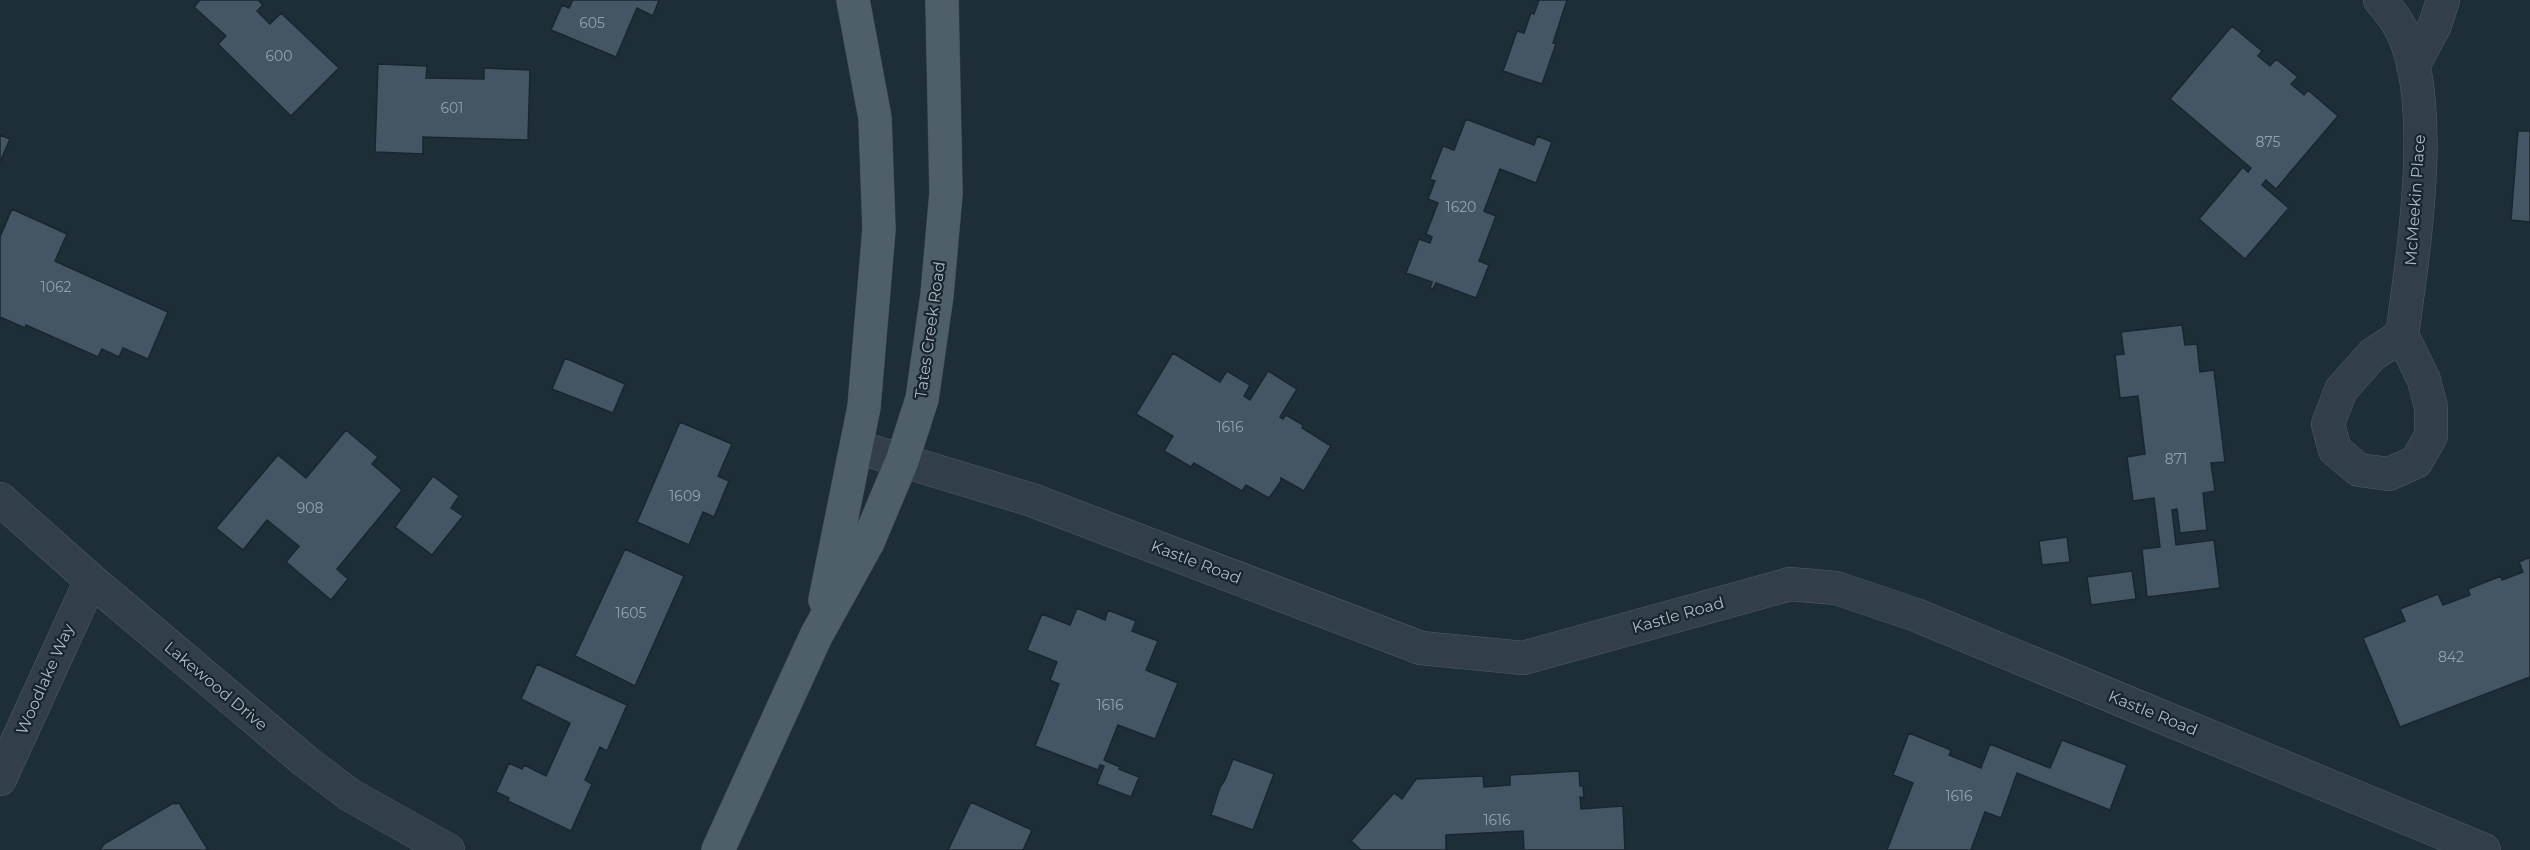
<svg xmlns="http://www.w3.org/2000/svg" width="2530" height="850" font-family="Montserrat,sans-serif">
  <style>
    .building { fill: #445664; stroke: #192630; stroke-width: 1.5 }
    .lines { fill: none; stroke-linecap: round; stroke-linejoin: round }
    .minor-casing { stroke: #4f5d68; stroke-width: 34 }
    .major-casing { stroke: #3e4b56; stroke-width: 34 }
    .minor { stroke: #323f4a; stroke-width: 33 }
    .major { stroke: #4f5f6a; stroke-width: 33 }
    .labels { text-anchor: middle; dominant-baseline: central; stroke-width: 4.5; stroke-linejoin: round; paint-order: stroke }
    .number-label { font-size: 14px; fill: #92a1ae }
    .street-label { font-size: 16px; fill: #acbac7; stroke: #18242e }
  </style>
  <rect width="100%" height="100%" fill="#1e2e39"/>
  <path class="building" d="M200,0h58l5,5 -6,6 13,13 11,-11 58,55 -48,48 -73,-72 8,-8 -32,-29z
    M573,0h86l-6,16 -16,-8 -21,49 -65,-27 11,-25 7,3z
    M1539,0h28l-14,43 3,1 -14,40 -39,-13 14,-40 7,2 7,-20 3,1z
    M2232,26l30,25 -4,5 12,10 6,-7 22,18 -7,7 13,11 4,-5 30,26 -62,73 -10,-9 -4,5 27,23 -44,51 -46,-40 44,-52 5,5 3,-4 -81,-69z
    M378,64l49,2 -1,12 58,1v-11l46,2 -2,70 -105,-3v17l-48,-2z
    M1466,119l68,26 3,-9 15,6 -16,41 -36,-14 -16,42 12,5 -17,45 10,4 -13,33 -40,-15 -3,6 -3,-1 2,-6 -26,-9 13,-34 11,4 2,-6 -6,-3 12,-31 -10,-4 7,-18 -5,-2 13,-33 11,4z
    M2518,131h12v91l-19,-2z
    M0,135l10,4 -10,23z
    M12,209l55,25 -12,27 113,51 -20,47 -25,-11 -4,9 -17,-8 -4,8 -72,-32 -1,3 -25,-11v-80z
    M2182,325l3,20 12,-1 3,28 14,-2 11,92 -14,1 4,28 -12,2 4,37 -27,3 -3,-24 -5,1 4,35 38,-5 6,48 -73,9 -5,-48 18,-2 -6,-49 -21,3 -6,-44 18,-3 -7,-58 -18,2 -5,-43 9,-1 -3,-22z
    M1173,353l47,29 7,-11 23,14 -6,11 6,4 18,-29 29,18 -17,28 3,2 3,-4 17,10 -1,3 29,18 -27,45 -23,-13v3l-12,17 -23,-13 -4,6 -48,-28 -3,4 -27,-16 9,-15 -37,-22z
    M565,358l60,26 -12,29 -61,-24z
    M680,422l52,22 -14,32 11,5 -15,36 -11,-5 -14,33 -52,-23z
    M346,430l32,27 -6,7 30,26 -65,79 11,10 -17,21 -45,-38 13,-16 -32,-26 -24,30 -27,-22 62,-73 28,23z
    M433,476l26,20 -8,12 12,8 -31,39 -37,-28z
    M2067,537l3,25 -28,3 -3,-24z
    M625,549l59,27 -49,110 -60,-30z
    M2530,557v120l-130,50 -37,-89 42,-17 -5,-12 38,-15 5,11 27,-10 -2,-6 33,-13 1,4 21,-8 -4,-10z
    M2132,571l4,28 -45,6 -4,-28z
    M1077,608l28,12 3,-10 28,11 -4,10 26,10 -12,29 32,13 -23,56 -37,-14 -14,35 16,7 -1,2 20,8 -8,20 -34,-13 7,-18 -4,-1 -2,5 -63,-24 24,-62 -9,-4 7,-18 -30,-12 15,-36 28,11z
    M537,664l90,41 -20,46 -7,-4 -15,33 7,4 -21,47 -63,-30 1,-3 -13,-6 13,-29 13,6 2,-4 22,11 24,-53 -49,-24z
    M1909,733l42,17 -2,5 32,13 9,-24 60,24 12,-28 65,25 -17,45 -93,-37 -16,45 -16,-6 -14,38h-84l26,-67 -20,-8z
    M1233,759l41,15 -21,56 -42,-15 9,-28 5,-7z
    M1579,771l1,15h3l1,12 -4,-1 1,12 42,-3 2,44h-101l-1,-19 -77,4v15h-85l-10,-9 43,-48 8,6 14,-20 67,-3 1,11 26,-2v-10z
    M175,802v2l4,-1 29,47h-108l4,-6z
    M971,802l61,28 -9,20h-75z"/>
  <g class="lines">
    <defs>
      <path id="minor" d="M2380,0c6,7 12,14 17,22 43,68 16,233 5,313
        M2413,66l22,-41 8,-25
        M2402,335l22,45 7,27v29l-15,26 -27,12 -30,-4 -24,-20 -7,-26 13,-34 31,-35z
        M857,447l175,53 389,148 102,10 267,-74 46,4 80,27 568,235
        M0,499l91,81 214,181 45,34 98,55
        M0,779l91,-199"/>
      <path id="major" d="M825,600l39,-193 15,-178 -4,-111 -22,-118
        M718,850l98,-214 52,-94 34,-81 20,-62 15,-104 9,-102 -4,-193"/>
    </defs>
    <use href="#minor" class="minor-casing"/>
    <use href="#major" class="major-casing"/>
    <use href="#minor" class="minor"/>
    <use href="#major" class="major"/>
  </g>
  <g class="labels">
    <g class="number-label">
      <text x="592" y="23">605</text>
      <text x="279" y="56">600</text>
      <text x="452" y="108">601</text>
      <text x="2268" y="142">875</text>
      <text x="1461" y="207">1620</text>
      <text x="56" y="287">1062</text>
      <text x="1230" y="427">1616</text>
      <text x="2176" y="459">871</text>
      <text x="685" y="496">1609</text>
      <text x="310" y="508">908</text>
      <text x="631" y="613">1605</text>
      <text x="2451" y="657">842</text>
      <text x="1110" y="705">1616</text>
      <text x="1959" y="796">1616</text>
      <text x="1497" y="820">1616</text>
    </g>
    <g class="street-label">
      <text transform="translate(2415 200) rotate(-86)">McMeekin Place</text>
      <text transform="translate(930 330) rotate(-82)">Tates Creek Road</text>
      <text transform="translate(1196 562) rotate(21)">Kastle Road</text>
      <text transform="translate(1678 615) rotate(-16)">Kastle Road</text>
      <text transform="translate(45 679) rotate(-66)">Woodlake Way</text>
      <text transform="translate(216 686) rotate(40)">Lakewood Drive</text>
      <text transform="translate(2153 713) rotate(22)">Kastle Road</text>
    </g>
  </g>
</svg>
